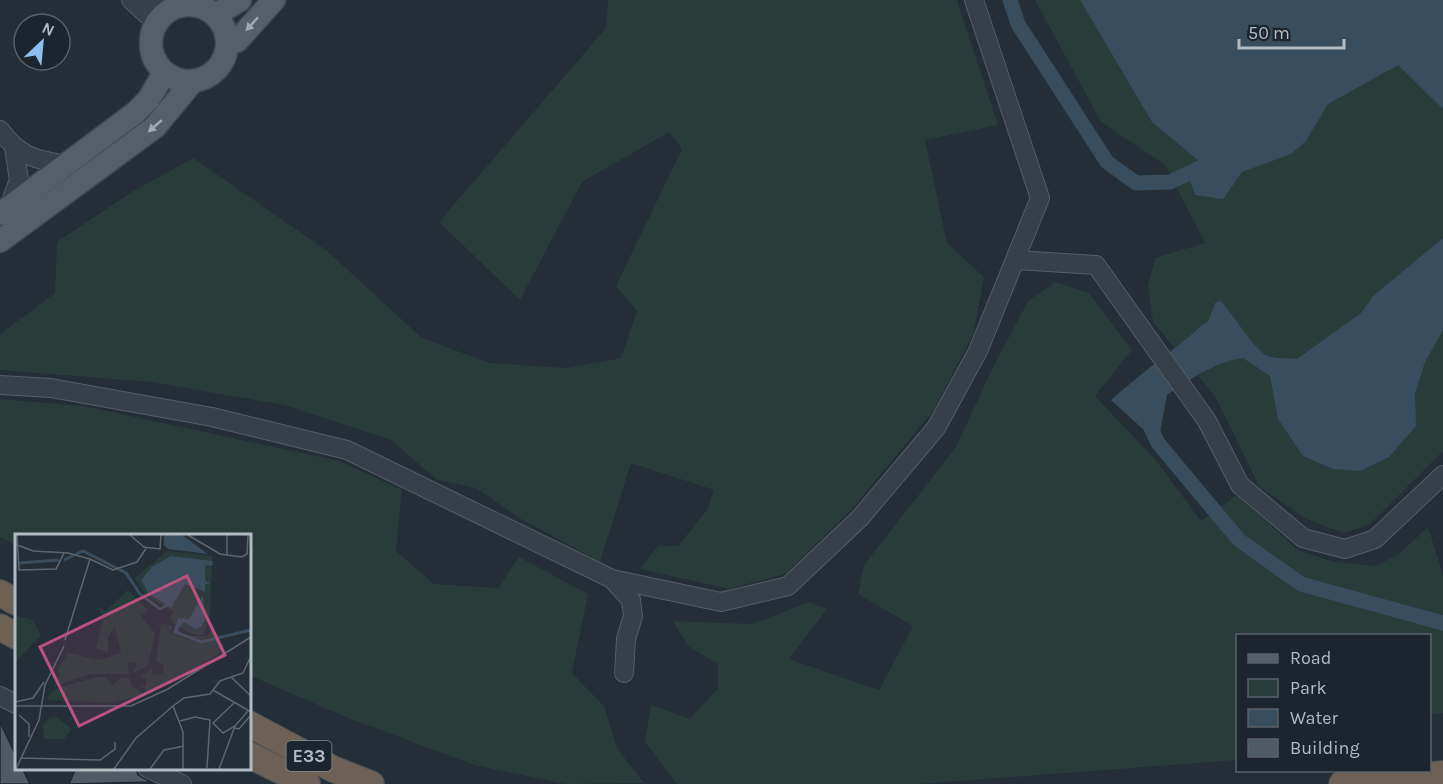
<svg xmlns="http://www.w3.org/2000/svg" width="1443" height="784" font-family="Karla,sans-serif">
  <style>
    .green { fill: #283c3a }
    .water { fill: #384d5d }
    .lines { fill: none; stroke-linecap: round; stroke-linejoin: round }
    .canal { stroke: #384d5d; stroke-width: 15 }
    .building { fill: #4e5b66; stroke: #1e272f; stroke-width: 1.5 }
    .minor-casing { stroke: #545e66; stroke-width: 20 }
    .major-casing { stroke: #404951; stroke-width: 25 }
    .highway-casing { stroke: #414b53; stroke-width: 28 }
    .minor { stroke: #364048; stroke-width: 18 }
    .major { stroke: #545f68; stroke-width: 22 }
    .highway { stroke: #6d6054; stroke-width: 26 }
    .oneway { fill: #9ea9b2 }
    .labels { text-anchor: middle; dominant-baseline: central; stroke-width: 6; stroke-linejoin: round; paint-order: stroke }
    .shield { fill: #1c252d; stroke: #848e97; stroke-width: 1.5 }
    .shield-label { font-size: 18px; font-weight: bold; fill: #b1bbc4 }
    .inset-river { fill: none; stroke: #384d5d; stroke-width: 3 }
    .inset-road { fill: none; stroke: #5c666f; stroke-width: 1.5 }
    .view { fill: #bc5180; fill-opacity: 0.15; stroke: #bc5180; stroke-width: 3 }
    .inset-edge { fill: none; stroke: #b1bbc4; stroke-width: 3 }
  </style>
  <rect width="100%" height="100%" fill="#232e37"/>
  <path class="green" d="M608,0h349l41,125 -73,15 22,103 37,34 -11,58 -40,76 -81,98 -67,65 -56,15 -89,-20 18,-23h20l29,-36 7,-20 -83,-27 -31,99 -79,-43 -45,-31 -39,-8 -46,-40 -107,-35 -133,-23 -151,-12v-36l55,-41 2,-51 75,-50 61,-34 133,92 96,88 68,25 76,5 55,-10 16,-47 -21,-25 66,-137 -13,-17 -87,50 -62,118 -81,-78 167,-194z
    M1035,0h408v451l-73,73 -26,9 -38,-14 -47,-33 -44,-90 -62,-74 -5,-36 7,-28 50,-15 -40,-78 -64,-43z
    M1056,282l33,11 43,57 -37,46 59,62 47,63 36,-26 62,56 36,11 41,4 24,-13 28,-26 15,47v139l-13,2v-79h-192l-1,124 -318,24h-242l-32,-42 6,-37 39,14 28,-31v-24l-30,-18 -15,-25 79,3 57,-22 18,7 -38,50 90,31 34,-64 -55,-32 6,-29 92,-118 37,-80 35,-66z
    M0,399l84,7 255,55 63,29 -6,61 38,33 64,4 21,-31 69,37 -16,79 32,33 13,42 27,35 -79,1 -91,-19 -133,-50 -92,-40v-140h-233v11l-16,-9z"/>
  <path class="water" d="M1080,0h363v109l-45,-44 -70,39 -22,37 -15,13 -49,18 -19,27 -28,-4 -9,-26 12,-9 -46,-38z
    M1443,238v92l-18,32 -10,32 1,32 -27,31 -29,14 -27,-2 -30,-13 -25,-37 -8,-43 -27,-18c-30,5 -51,20 -76,37l-9,48 -47,-43c26,-23 52,-43 79,-64 8,-6 9,-11 18,-14l7,-19 6,-2c11,12 35,51 47,55 9,3 20,2 29,3l64,-46 12,-17z"/>
  <g class="lines">
    <path class="canal" d="M1010,0l8,24 89,138 29,21 34,-1 36,-17
      M1150,426l8,17 81,97 62,44 142,39"/>
  </g>
  <path class="building" d="M0,722l16,34v12h6l8,16h-30z
    M76,768h60l2,7 13,7 -82,2z"/>
  <g class="lines">
    <defs>
      <path id="minor" d="M131,0l25,23
        M152,0l14,13
        M0,130c20,27 34,29 66,35
        M9,207l10,-27 -5,-32
        M1015,260l81,5 111,156 33,64 63,53 42,11 30,-10 68,-64
        M0,385l51,3 161,29 135,33 265,129 109,23 67,-16 72,-68 76,-90 42,-77 62,-153 -66,-198
        M612,579l19,21 2,16 -7,23 -2,34
        M0,696l16,8
        M147,768l35,16"/>
      <path id="major" d="M151 43a38 38 0 1 1 76 0a38 38 0 1 1-76 0Z
        M215,15l25,-15
        M227,44l10,-3 37,-41
        M0,214l135,-101 14,-14 15,-26
        M0,241l155,-114 38,-46"/>
      <path id="highway" d="M0,593l16,9
        M0,627l16,9
        M249,724l84,45 38,15
        M249,755l58,29
        M1342,784l101,-10"/>
    </defs>
    <use href="#minor" class="minor-casing"/>
    <use href="#major" class="major-casing"/>
    <use href="#highway" class="highway-casing"/>
    <use href="#minor" class="minor"/>
    <use href="#major" class="major"/>
    <use href="#highway" class="highway"/>
  </g>
  <defs><path id="oneway-solid" d="M-6-.8H1V-3.2L6.5 0L1 3.2V.8H-6Z" transform="scale(1.5)"/></defs>
  <g class="oneway">
    <use href="#oneway-solid" transform="translate(252 24) rotate(132)"/>
    <use href="#oneway-solid" transform="translate(155 126) rotate(139)"/>
  </g>
  <g class="labels">
    <rect class="shield" x="286.5" y="741" width="45" height="30" rx="4.5"/>
    <g class="shield-label">
      <text x="309" y="756">E33</text>
    </g>
  </g>
  <g transform="translate(15 534)">
    <rect width="236" height="236" fill="#232e37"/>
    <path d="M152,17l45,5 -2,62 -7,17 -11,-1 -19,-11 -3,-7 4,-4 -29,-17 -10,-17zM113,56l20,20 -7,6 14,17 -7,33 -15,7 4,-11 -10,1 2,11h-40l-35,13 6,-13 -2,-5 10,-16 32,7 21,-7 -6,-26 -7,10v15l-12,-4 7,-28 -5,-13 8,4zM0,81l18,5 8,15 -26,28zM146,89l11,3 -1,7 17,7 2,-4h18l3,-6 13,16 -7,9 -67,39 -9,-8h5v-7l-7,-2 13,-9 1,7 10,-2 1,-8 -8,-3zM82,143h8l8,8 7,-7h9l3,9 12,7 -34,9 -63,-3 3,-7 8,-5zM41,183l16,12 -8,10h-20l-1,-13 6,-8z" fill="#283c3a"/>
    <path d="M149,1h18l26,19 -40,-5 -4,-4zM156,22l42,5 -1,5 -7,-1v15l5,4h-5v8l-20,-8 -14,24 -23,-15 -7,-13 12,-14zM188,61l2,25 -4,7 -6,2 -11,-7 -6,7 2,6 -7,-2 5,-15 11,1z" fill="#384d5d"/>
    <path class="inset-river" d="M49,26l19,-9 43,22 14,21 20,15 11,-6M4,29l40,-3M163,99l23,9 50,-12"/>
    <path class="inset-road" d="M2,1l2,35 37,-1 8,-16M115,1l14,12M173,1l32,19 22,3 5,-3 1,-19M212,1v20M0,10l18,7 35,2 22,6 -25,81M128,13l17,2 1,-14M75,25l23,11 24,-8 10,-15M216,143l20,19M198,156l38,22M0,168l18,-4 11,-16M219,169l-21,20 10,10 12,-7 13,-15M0,172h116l37,-17 83,-52M158,172l10,26v37M4,181l10,9v13M165,187l15,-4 15,3 -3,48M220,194l4,1 12,-14M6,224l79,2 15,-11v-7M1,235l23,-49 6,-35 19,-39M99,235l22,-31 37,-32 11,-8 26,-4 10,-13 23,-8 8,-17M135,235l14,-19 20,-4M204,235l16,-43"/>
    <path class="view" d="M172,42l38,79 -146,71 -39,-79z"/>
    <rect width="236" height="236" class="inset-edge"/>
  </g>
  <rect x="1236" y="634" width="195" height="138" fill="#1c252d" stroke="#586169" stroke-width="1.5"/>
  <rect x="1248" y="654" width="30" height="9" fill="#545f68" stroke="#586169" stroke-width="1.5"/>
  <text x="1290" y="664" font-size="18" fill="#b1bbc4">Road</text>
  <rect x="1248" y="679" width="30" height="18" fill="#283c3a" stroke="#586169" stroke-width="1.5"/>
  <text x="1290" y="694" font-size="18" fill="#b1bbc4">Park</text>
  <rect x="1248" y="709" width="30" height="18" fill="#384d5d" stroke="#586169" stroke-width="1.5"/>
  <text x="1290" y="724" font-size="18" fill="#b1bbc4">Water</text>
  <rect x="1248" y="739" width="30" height="18" fill="#4e5b66" stroke="#586169" stroke-width="1.5"/>
  <text x="1290" y="754" font-size="18" fill="#b1bbc4">Building</text>
  <g transform="translate(42 42) rotate(26)"><circle r="28" fill="#1c252d" stroke="#586169" stroke-width="1.5"/>
  <path d="M0-4.5L10 22L0 15L-10 22Z" fill="#8bbfef"/>
  <text y="-9" font-size="16" font-weight="bold" text-anchor="middle" fill="#b1bbc4">N</text>
  </g>
  <path d="M1239 39v9h105v-9" fill="none" stroke="#b1bbc4" stroke-width="3"/>
  <text x="1248" y="39" font-size="18" fill="#b1bbc4" stroke="#1c252d" stroke-width="4.5" paint-order="stroke">50 m</text>
</svg>
